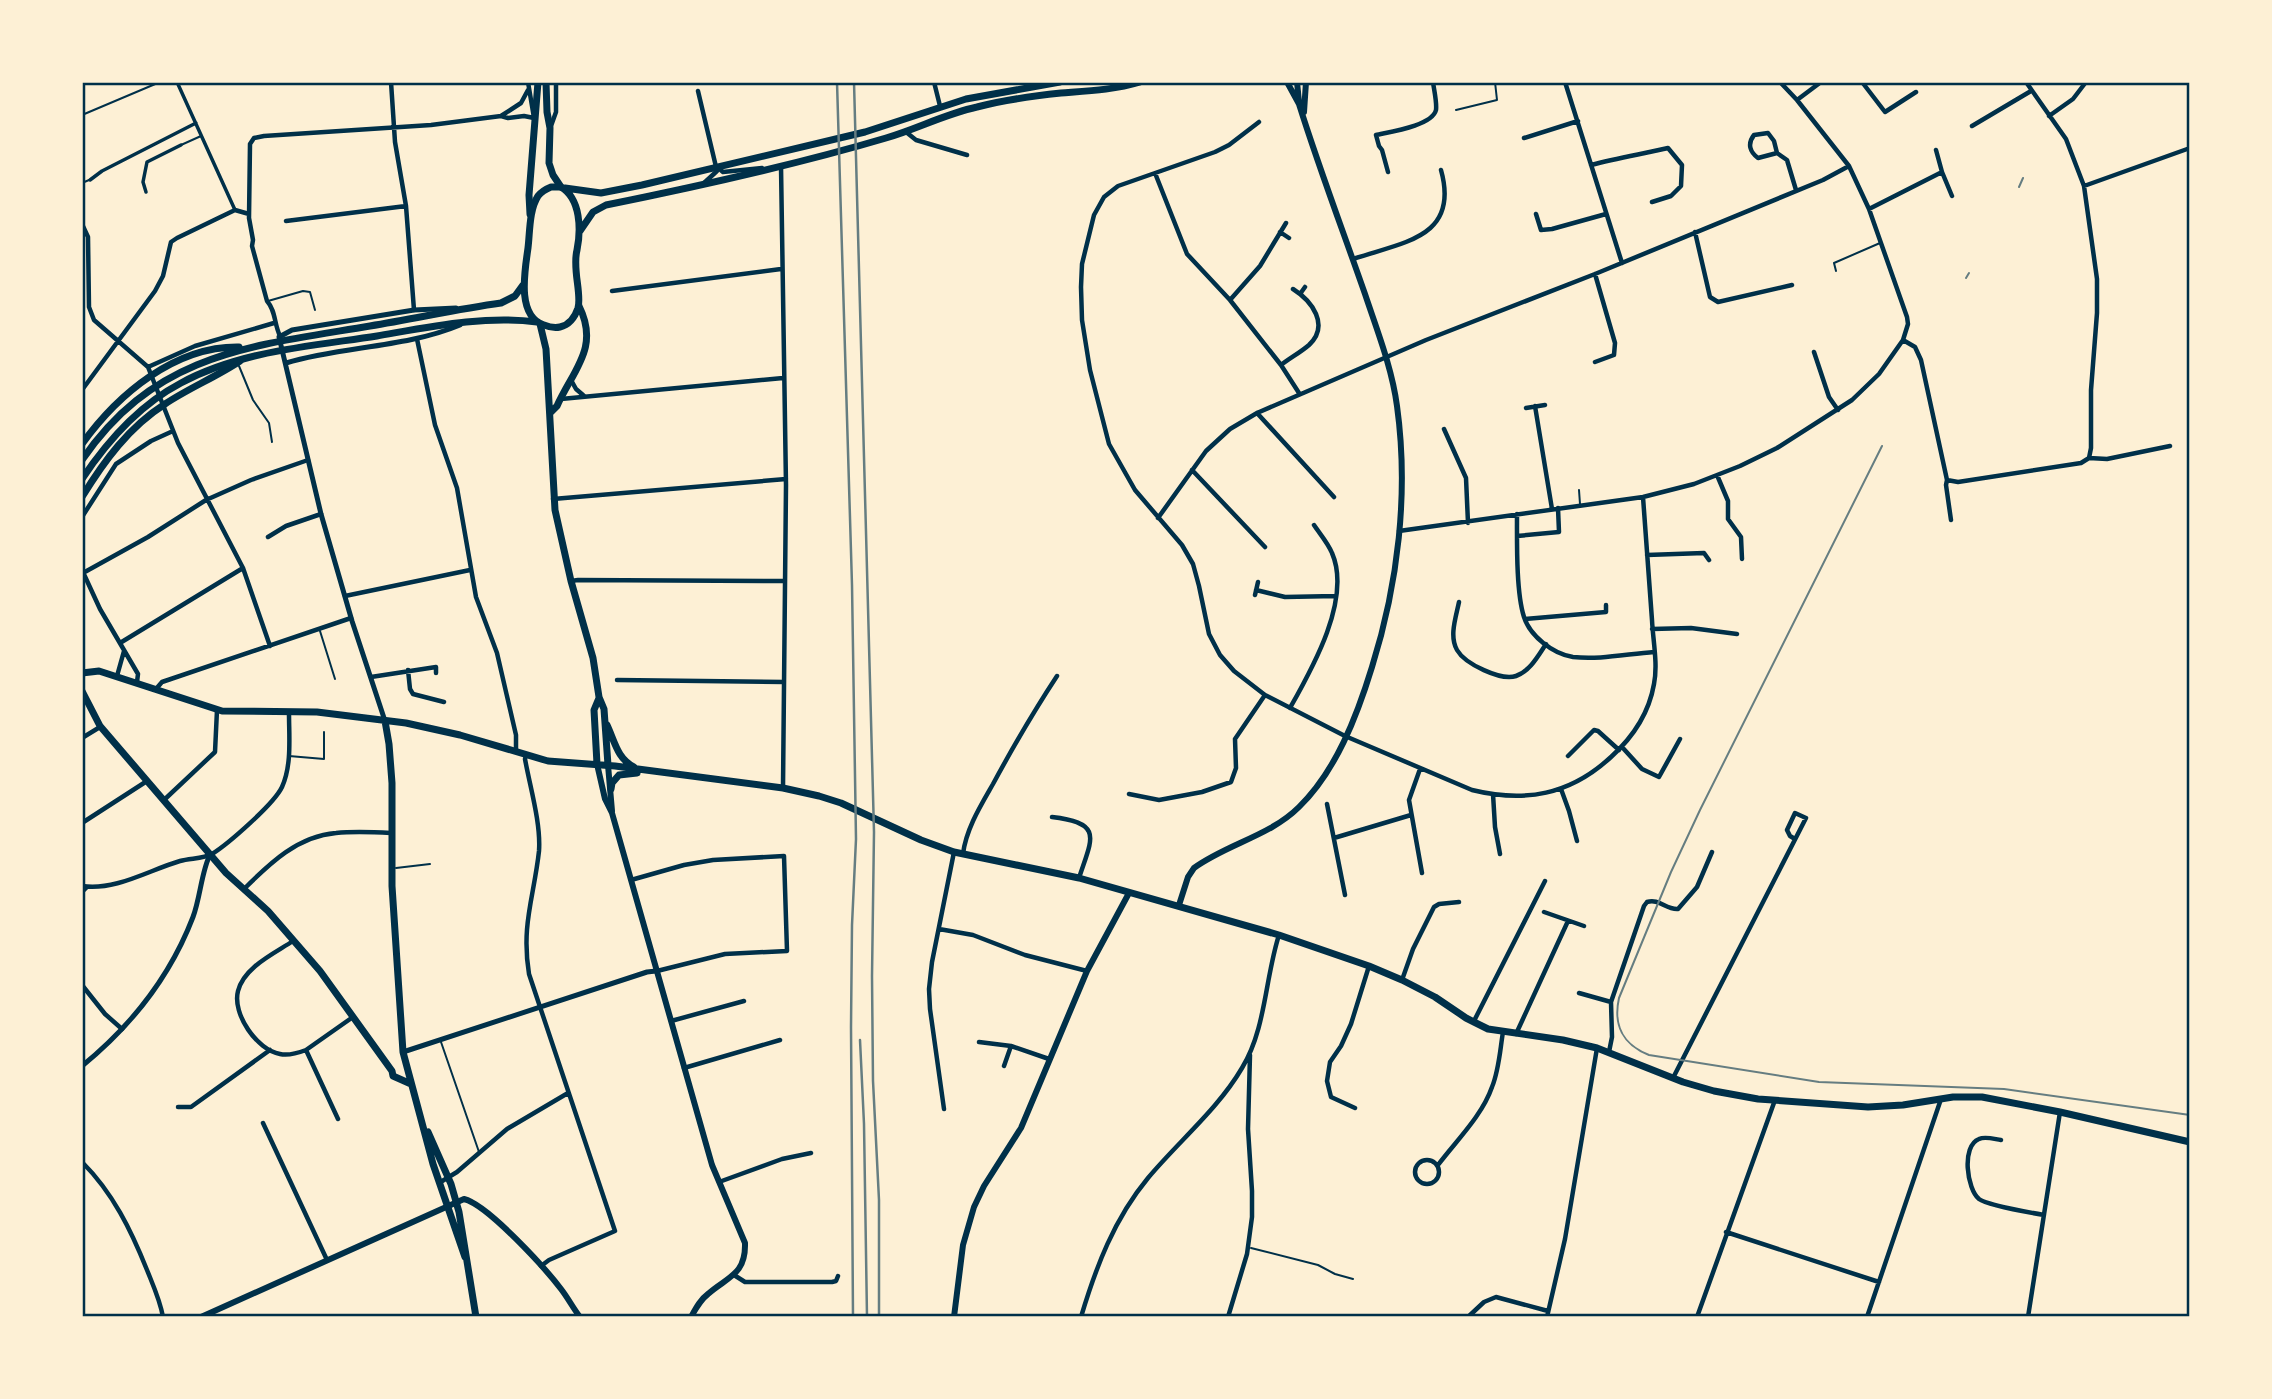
<svg xmlns="http://www.w3.org/2000/svg" width="2272" height="1399" font-family="Roboto,sans-serif">
  <style>
    .lines { fill: none; stroke-linecap: round; stroke-linejoin: round }
    .service { stroke: #003049; stroke-width: 2 }
    .pedestrian { stroke: #003049; stroke-width: 3.5 }
    .minor { stroke: #003049; stroke-width: 4.5 }
    .tertiary { stroke: #003049; stroke-width: 5 }
    .secondary { stroke: #003049; stroke-width: 6 }
    .primary { stroke: #003049; stroke-width: 7 }
    .trunk { stroke: #003049; stroke-width: 7 }
    .tram { stroke: #657d81; stroke-width: 2 }
    .rail { stroke: #657d81; stroke-width: 2.5 }
    .neatline { fill: none; stroke: #003049; stroke-width: 2.5 }
  </style>
  <rect width="100%" height="100%" fill="#fdf0d5"/>
  <g class="lines">
    <path class="service" d="M1456,110l41,-10 -2,-18
      M82,115l78,-33
      M181,145l20,-9
      M82,183l7,-3
      M1836,271l-2,-8 46,-20
      M268,301l35,-10 7,1 5,18
      M239,366l14,34 16,23 3,19
      M1579,490l1,14
      M320,631l15,48
      M289,756l35,3v-27
      M396,868l34,-4
      M441,1042l38,110
      M1251,1248l67,17 17,9 18,5"/>
    <path class="pedestrian" d="M177,82l58,128
      M90,180l12,-9 94,-48
      M146,192l-3,-10 4,-20 34,-17"/>
    <path class="minor" d="M391,82l4,60 11,64 8,104
      M934,82l6,24
      M1565,82l57,181
      M1862,82l23,30 31,-20
      M2026,82l40,57 18,47 13,93v34l-6,77v58l-2,10
      M698,91l19,80 -13,12
      M1797,100l24,-18
      M501,116l20,-13 7,-13
      M2049,116l24,-17 13,-17
      M1259,122l-30,23 -14,7 -97,34 -14,11 -10,18 -12,49 -1,23 1,33 8,50 19,74 26,46 47,55 11,19 6,22 10,48 11,21 14,16 31,24 80,41 127,54c53,13 98,5 139,-33 21,-19 38,-44 43,-73 4,-20 -1,-43 -2,-64 -3,-41 -6,-82 -9,-123
      M551,126l5,-14v-30
      M1972,126l59,-35
      M906,132l10,8 51,15
      M1524,138l54,-17
      M1936,150l6,22 10,24
      M1777,153l-19,5c-8,-6 -11,-14 -4,-23l14,-2 6,8 3,12 10,7 9,30
      M1591,165c26,-7 51,-11 77,-17l14,17 -1,21 -10,10 -19,6
      M781,166l5,319 -3,303
      M717,167l6,5 39,-4
      M1388,172l-6,-22 -3,-4 -3,-11c13,-3 56,-9 60,-25 1,-8 -2,-20 -3,-28
      M1155,173l32,81 43,46 51,65 18,28
      M2084,186l106,-38
      M1869,209l73,-37
      M1536,214l5,16 11,-1 54,-15
      M286,221l120,-15
      M82,224l6,13 1,70 5,13 54,47 30,76 65,125 27,78
      M1280,232l9,6
      M1695,232l15,65 8,5 74,-17
      M1353,259c50,-17 107,-21 88,-89
      M1595,274l20,69 -1,12 -19,7
      M612,291l169,-22
      M1300,294l5,-7
      M1230,300l30,-34 26,-43
      M280,336c-6,-12 -4,-25 -13,-35l-15,-55 1,-6 -4,-22 1,-74 4,-6 10,-2 167,-11 70,-9 7,2 16,-2 10,2 -6,-36
      M417,339l18,86 22,63 19,109 21,56 19,82v16
      M1903,340l12,7 6,13 26,120 -1,5 5,35
      M1814,352l15,45 9,13
      M1281,365c9,-7 20,-13 28,-20 21,-20 3,-44 -16,-56
      M148,367l47,-21 79,-23
      M571,380l5,9 7,6
      M82,390l73,-99 8,-15 8,-34 6,-4 58,-28 14,4
      M561,399l222,-21
      M1535,406l17,103
      M1526,408l19,-3
      M1257,413l77,84
      M1444,429l22,49 2,45
      M1192,470l73,77
      M1717,475l11,26v18l13,18 1,22
      M1947,480l11,2 123,-19 8,-5 18,1 63,-13
      M553,499l233,-20
      M1517,514c0,28 -1,78 7,103 6,19 29,37 49,40 26,3 54,-3 81,-5
      M82,517l34,-53 35,-23 22,-10
      M1158,518l48,-67 24,-22 27,-16 169,-73 169,-66 228,-94 26,-14
      M1399,531l244,-34 51,-13 46,-18 37,-18 75,-48 27,-26 24,-34 5,-16 -1,-7 -38,-108 -20,-43 -52,-66 -17,-18
      M1517,536l42,-4 -1,-24
      M268,537l18,-11 35,-12
      M1647,555l57,-2 5,7
      M82,570l18,39 38,65 -1,8
      M83,573l65,-36 58,-37 45,-20 57,-20
      M571,581l7,-1 207,1
      M1256,590l29,7 51,-1
      M1255,595l3,-13
      M345,596l125,-26
      M1459,602c-3,15 -10,34 -2,48 8,14 44,31 59,26 14,-5 22,-20 30,-32
      M1525,619l81,-7v-7
      M1652,629l39,-1 46,6
      M120,643l123,-75
      M408,670l2,19 3,5 31,8
      M117,676l7,-25
      M371,677l65,-10v6
      M617,680l167,2
      M156,689l6,-7 189,-64
      M1290,708c22,-39 62,-109 42,-155 -4,-10 -12,-19 -18,-28
      M82,738l18,-11
      M1622,747l20,22 17,8 21,-38
      M526,755l-1,4c5,28 16,64 14,92 -5,46 -18,74 -10,123l86,257 -66,29 -8,6
      M1568,756l26,-26 4,1 21,19
      M1420,769l-11,31 13,73
      M1561,789l8,22 8,30
      M1129,794l30,6 43,-8 29,-10 5,-14 -1,-29 30,-44
      M1493,794l2,33 5,27
      M164,800l51,-48 2,-42
      M1327,804l18,91
      M1052,817c52,6 40,21 27,61
      M82,823l65,-42
      M1334,838l77,-23
      M963,854c3,-25 18,-49 30,-70 20,-37 41,-73 64,-108
      M631,880l53,-15 29,-5 71,-4 3,95 -62,3 -68,17
      M82,886c34,5 67,-16 98,-25 10,-3 23,-2 32,-7 16,-10 62,-50 70,-67 10,-22 7,-50 7,-74
      M244,889c26,-26 54,-53 92,-56 19,-2 37,-1 56,0
      M82,892l5,-5
      M1544,912l40,14
      M939,929l34,6 52,20 62,16
      M293,941c-18,12 -49,26 -55,50 -6,23 19,59 42,63 9,2 18,-1 26,-4l47,-33
      M1402,980l11,-31 21,-42 5,-3 20,-2
      M82,985l23,29 17,15
      M1579,993l32,9
      M671,1021l73,-20
      M1474,1021l71,-140
      M1516,1034l52,-113
      M979,1042l32,4 38,13
      M306,1050l32,69
      M1609,1052l3,-15 -1,-35 33,-96 3,-4c12,-4 19,8 31,7l19,-22 15,-35
      M1004,1066l7,-20
      M684,1068l96,-28
      M1673,1078l133,-260 -11,-5 -8,17 3,6 5,3
      M178,1107h13l79,-57
      M1355,1108l-24,-11 -4,-16 3,-19 11,-16 10,-22 18,-58
      M944,1109l-14,-100 -1,-20 3,-27 22,-110
      M263,1123l64,137
      M2001,1140c-7,-1 -16,-4 -22,-1 -18,7 -12,50 0,60 8,6 53,14 65,16
      M1415 1172a12 12 0 1 1 24 0a12 12 0 1 1-24 0Z
      M82,1162c31,31 49,68 65,108 6,15 13,30 16,47
      M1438,1165c18,-24 44,-49 54,-78 7,-17 8,-37 11,-55
      M719,1182l63,-23 29,-6
      M439,1183l18,-11 50,-43 61,-36
      M1726,1232l153,50
      M734,1275l11,7h87l4,-1 2,-5
      M1081,1317c15,-50 33,-98 67,-139 31,-37 70,-69 94,-110 24,-39 23,-90 37,-133
      M1228,1317l19,-63 5,-37v-26l-4,-62 2,-74
      M1468,1317l16,-15 12,-5 52,14
      M1547,1317l18,-78 32,-191
      M1697,1317l78,-217
      M1867,1317l74,-218
      M2028,1317l32,-205"/>
    <path class="tertiary" d="M286,363c57,-17 119,-15 174,-38
      M385,721l-33,-100 -31,-107 -42,-177 13,-7 122,-20 42,-2
      M403,1052l244,-80 9,-1
      M82,1066c49,-40 88,-89 111,-149 7,-18 9,-48 17,-62"/>
    <path class="secondary" d="M1297,82l2,20
      M1304,112l2,-30
      M597,764l8,35 7,14 100,352 33,78c1,32 -18,34 -37,51 -8,6 -12,14 -17,23
      M608,765l4,46
      M1179,905l9,-28 6,-9c33,-24 76,-32 105,-61 37,-36 58,-91 73,-140 26,-83 37,-174 25,-261 -5,-38 -20,-76 -32,-112 -22,-63 -46,-126 -66,-190l-12,-22
      M201,1317l263,-118c24,6 81,69 97,90 7,9 12,19 19,28
      M954,1317l9,-72 11,-38 10,-21 37,-58 66,-157 42,-78"/>
    <path class="primary" d="M546,82l1,30 3,16 -1,35 4,12 8,12
      M530,214l-1,-19 9,-113
      M540,324l6,25 9,161 16,71 22,77 6,39 5,12 4,56
      M551,412l6,-6c16,-36 43,-58 22,-100
      M82,497c22,-36 47,-70 83,-93 24,-16 51,-27 75,-43
      M82,673l17,-2 123,40 95,1 89,11 54,12 88,26 67,5 168,22 36,8 22,7 80,37 33,12 125,26 200,57 90,31 33,14 33,17 31,21 22,11 75,11 34,8 86,34 31,9 44,8 110,8 35,-2 50,-8h29l78,15 130,30
      M82,691l18,35 126,147 42,38 52,60 72,100 1,5 18,8
      M385,721l4,23 3,39v103l11,166 30,112 32,93
      M607,725c8,17 10,33 27,42
      M597,764l-3,-54 5,-12
      M611,789l1,-6 7,-8 18,-2
      M428,1132l23,52 8,28 17,105"/>
    <path class="trunk" d="M551,187h10c20,12 20,43 16,63 -5,19 5,44 1,58 -3,9 -9,17 -18,19 -5,1 -11,0 -16,-2 -28,-9 -19,-55 -16,-77 2,-16 1,-38 10,-52 4,-5 8,-7 13,-9z
      M565,188l36,5 41,-8 223,-53 101,-33 94,-17
      M580,231l13,-19 13,-7c94,-19 189,-40 280,-67 31,-9 59,-24 91,-31 27,-7 55,-11 84,-14 26,-2 53,-3 79,-11
      M82,444c36,-50 93,-98 157,-97
      M82,460c74,-108 170,-114 288,-134 44,-7 87,-17 131,-23l14,-7 8,-11
      M82,479c26,-39 57,-74 99,-96 59,-32 131,-37 196,-47 52,-9 108,-21 160,-14"/>
    <path class="tram" d="M2019,187l4,-9
      M1966,278l3,-5
      M1882,446l-182,364 -29,62 -52,126c-6,27 4,47 30,57l170,27 185,7 186,26"/>
    <path class="rail" d="M837,82l15,503 4,254 -4,86 -1,102 2,290
      M854,82l20,750 -2,144 1,105 6,119v117
      M860,1040l4,84 3,193"/>
  </g>
  <rect width="2272" height="1399" fill="none" stroke="#fdf0d5" stroke-width="168"/>
  <rect x="84" y="84" width="2104" height="1231" class="neatline"/>
</svg>
